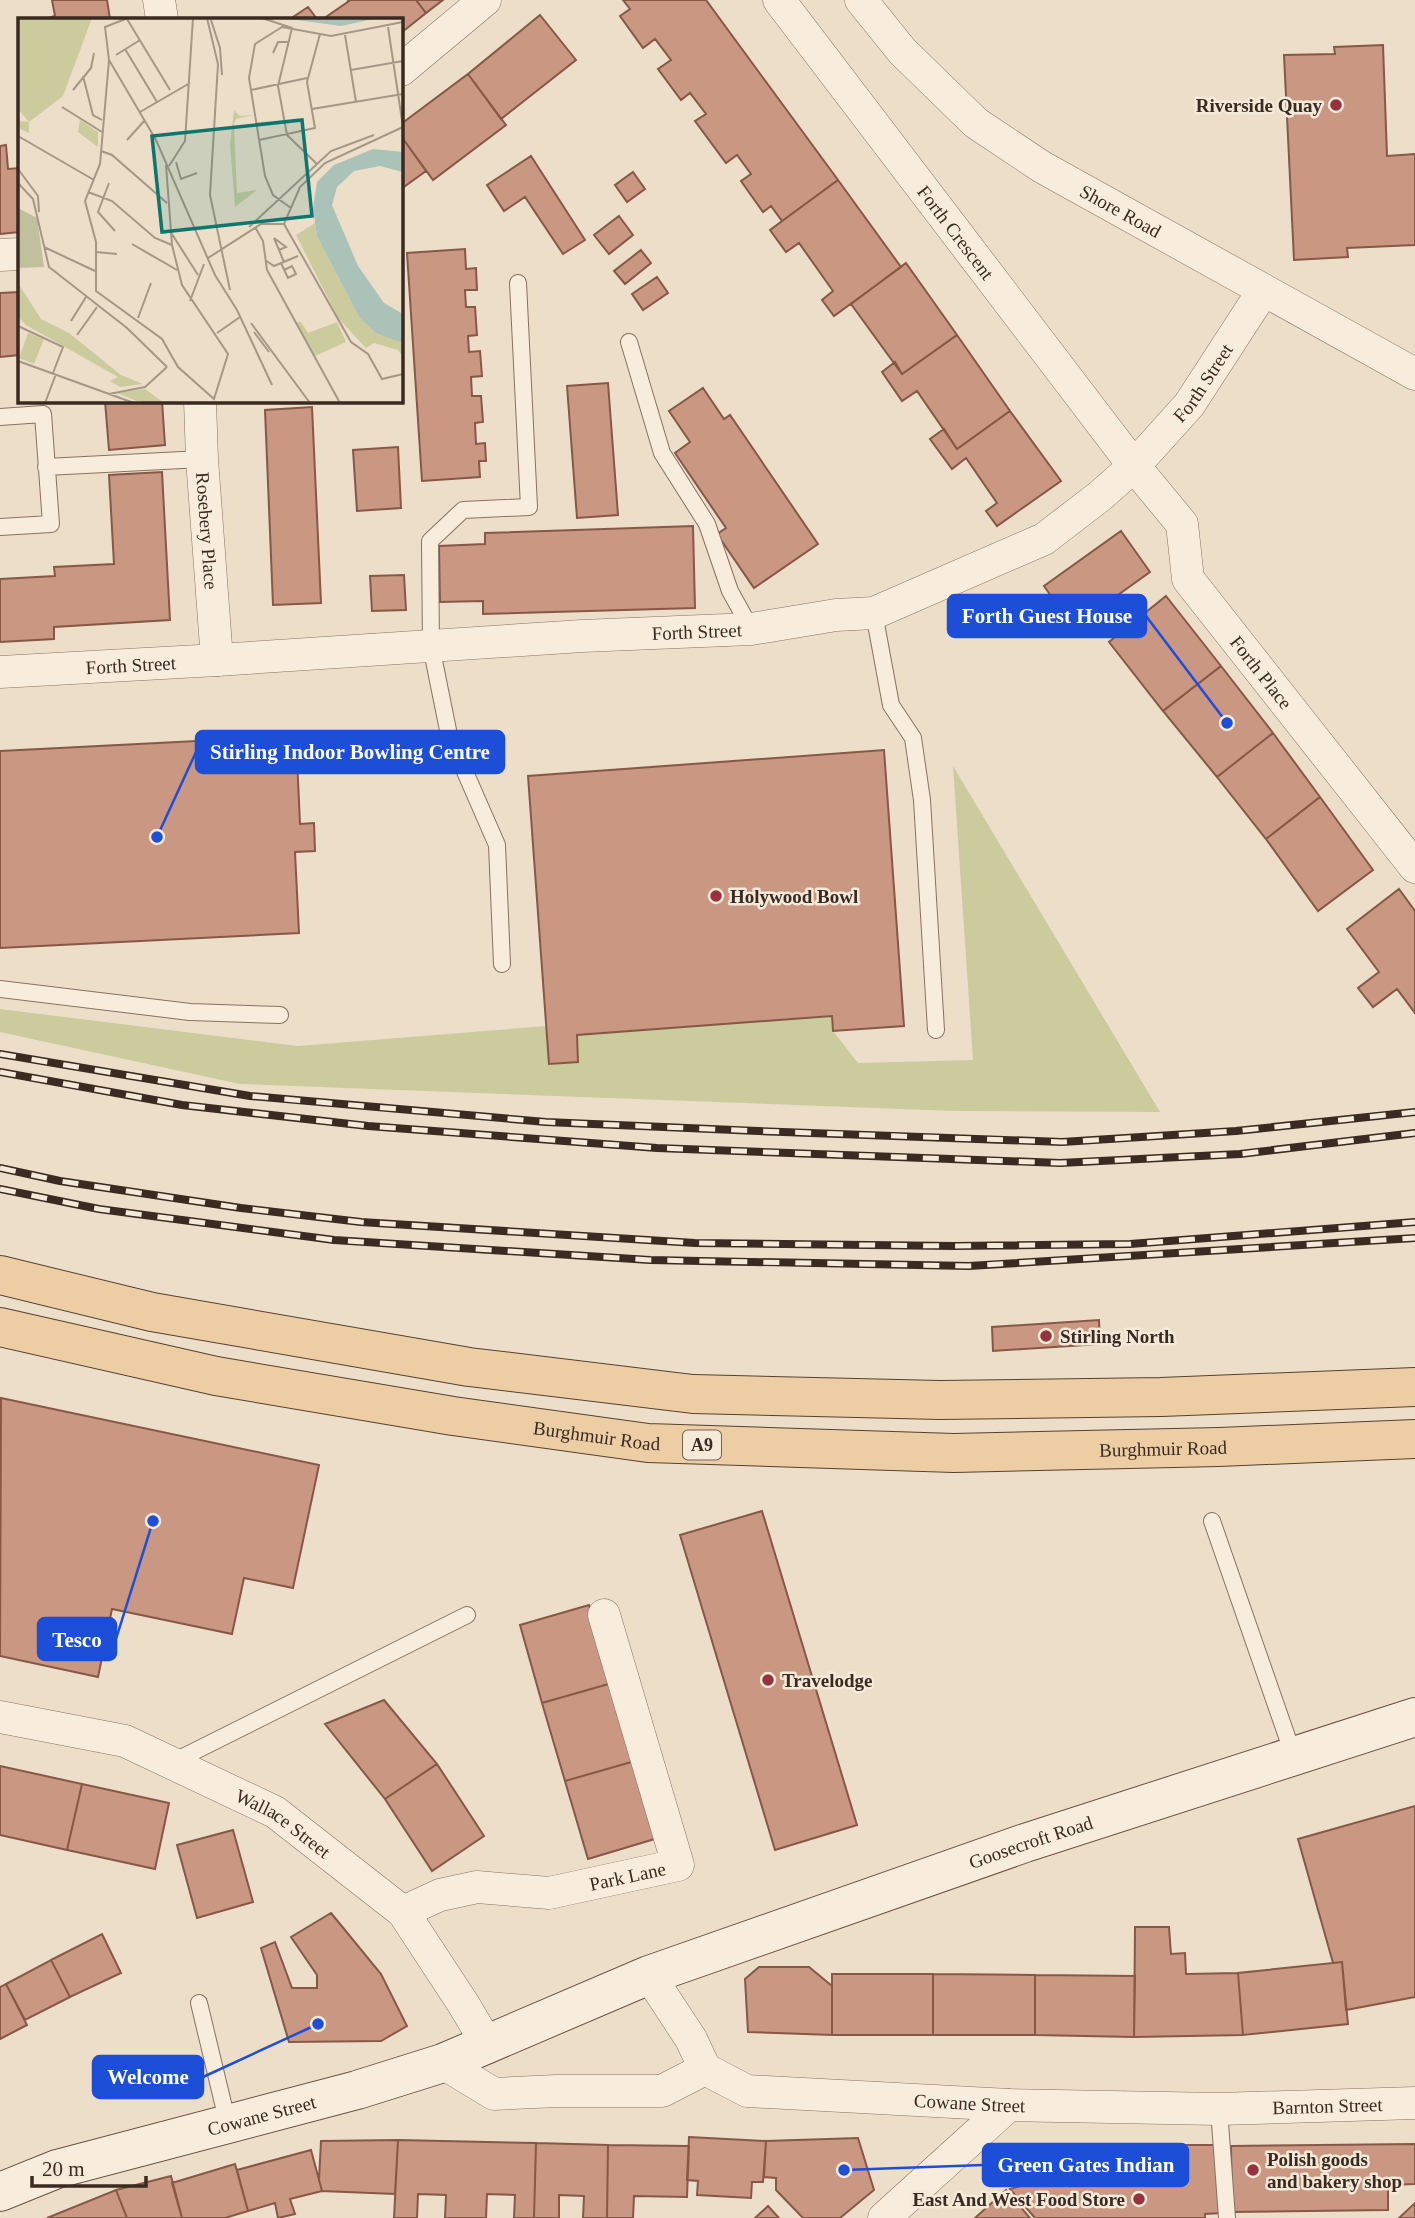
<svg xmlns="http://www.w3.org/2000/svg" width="1415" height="2218" font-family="'Times New Roman',serif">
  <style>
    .green { fill: #cbcb9e }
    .building { fill: #c99782; stroke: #875846; stroke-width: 2 }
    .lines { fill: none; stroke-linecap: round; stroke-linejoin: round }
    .lane-casing { stroke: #89705f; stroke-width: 18 }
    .street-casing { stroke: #89705f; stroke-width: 33 }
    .secondary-casing { stroke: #6b5142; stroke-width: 40 }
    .primary-casing { stroke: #573f32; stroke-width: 40 }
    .lane { stroke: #f8eddd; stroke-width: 16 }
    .street { stroke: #f8eddd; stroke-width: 32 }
    .secondary { stroke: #f8eddd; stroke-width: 38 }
    .primary { stroke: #edcea4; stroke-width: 38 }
    .rail-casing { stroke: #3a2a21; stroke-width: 8 }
    .rail { stroke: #f5e9d9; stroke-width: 5; stroke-dasharray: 16; stroke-linecap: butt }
    .poi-dot { fill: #95323e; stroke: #f5e9d9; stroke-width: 2.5 }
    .labels { text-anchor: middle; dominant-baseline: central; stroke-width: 5; stroke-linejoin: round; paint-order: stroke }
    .shield { fill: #f5e9d9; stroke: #726358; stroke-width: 2 }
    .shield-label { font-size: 18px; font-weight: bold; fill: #3a2a21 }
    .poi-label { font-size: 19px; font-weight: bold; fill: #3a2a21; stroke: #f5e9d9; text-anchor: start }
    .street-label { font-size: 19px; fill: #3a2a21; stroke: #f5e9d9 }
    .inset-road { fill: none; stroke: #a59686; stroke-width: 2 }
    .view { fill: #0f766e; fill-opacity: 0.15; stroke: #0f766e; stroke-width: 3.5 }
    .inset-edge { fill: none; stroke: #3a2a21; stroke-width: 3.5 }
    .leader { fill: none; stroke: #1d4ed8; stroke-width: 2.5 }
    .callout-dot { fill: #1d4ed8; stroke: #f5e9d9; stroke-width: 2.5 }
    .callout { fill: #1d4ed8; stroke: #1d4ed8; stroke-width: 2.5 }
    .callout-label { font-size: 21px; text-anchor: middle; font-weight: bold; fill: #fff }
  </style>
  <rect width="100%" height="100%" fill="#eddeca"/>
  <path class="green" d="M953,766l207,346 -206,-1 -714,-27 -240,-52v-23l298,37 248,-20 4,38 28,-2 -1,-27 255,-19 1,15 25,32 115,-3z"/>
  <path class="building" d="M52,0h55l3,19h-67l12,-3z
    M348,0h68l10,13 -25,20v-14h-78l26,-18z
    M416,0h27l-17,13z
    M623,0h83l132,180 -56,41 -11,-15 -8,6 -22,-31 10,-7 -14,-19 -11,8 -31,-42 11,-7 -16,-21 -9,7 -23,-31 13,-9 -16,-21 -12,9 -23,-32 10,-7z
    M308,7l9,12h-27z
    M540,15l36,45 -75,59 -33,-45z
    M1383,45l4,111 28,-2v91l-68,3 1,9 -54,3 -10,-205 51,-1 -1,-7z
    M468,74l38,51 -73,55 -32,-44v-12z
    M401,136l25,35 -25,18z
    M6,145l2,24 11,-1v64l-19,2v-88z
    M531,156l54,84 -22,14 -38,-57 -21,14 -17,-26z
    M633,172l12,17 -18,13 -12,-17z
    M838,180l63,87 -67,49 -12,-16 11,-9 -34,-48 -13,9 -16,-22z
    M619,216l14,19 -24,19 -15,-19z
    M465,249l1,20 10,-1 1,22h-12l1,17h9l2,28 -9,1 1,16 11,-1 2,25 -11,1 1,19h9l2,26 -8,1 1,21 9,-1 1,18h-7l1,16 -58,4 -15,-228z
    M641,250l10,13 -26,21 -11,-13z
    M906,263l51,72 -55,39 -51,-70z
    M657,277l11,16 -25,17 -11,-16z
    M19,292v63l-19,2v-64z
    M957,335l53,76 -53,38 -40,-58 -15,10 -20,-29 13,-10 7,12z
    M608,383l10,132 -41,3 -10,-132z
    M703,388l21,31 6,-4 88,129 -64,44 -37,-54 9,-6 -51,-75 15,-11 -21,-31z
    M105,401h57l3,44 -56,5z
    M312,407l9,196 -48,2 -8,-195z
    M1010,411l51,70 -64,45 -11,-15 11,-8 -31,-45 -14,11 -22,-30 14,-10 13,20z
    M398,447l3,61 -44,3 -4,-61z
    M162,472l8,148 -116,7v12l-54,3v-63l55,-3 -1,-9 60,-3 -5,-89z
    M693,526l2,82 -212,6v-13l-43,1 -1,-56 46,-2v-11z
    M1121,531l29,41 -77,55 -29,-41z
    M404,575l2,35 -34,1 -2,-35z
    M1166,596l55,70 -58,45 -54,-69z
    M1221,666l52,67 -56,44 -54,-66z
    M1273,733l47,64 -54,42 -49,-62z
    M296,736l4,88 14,-1 1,28 -20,1 4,81 -299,15v-197z
    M884,750l20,276 -71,5 -1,-15 -255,19 1,27 -29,2 -21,-288z
    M1320,797l53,73 -55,41 -52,-72z
    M1399,889l16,22v102l-18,-24 -24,18 -15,-19 21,-16 -32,-43z
    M1099,1320l1,24 -107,7 -1,-24z
    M1,1398l318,67 -26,123 -49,-10 -12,56 -120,-25 -14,68 -98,-21z
    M762,1511l95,314 -82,25 -95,-315z
    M589,1605l23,78 -70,20 -22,-78z
    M612,1683l23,78 -70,20 -23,-78z
    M384,1700l53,64 -52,35 -60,-75z
    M635,1761l23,77 -70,21 -23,-78z
    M437,1764l47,72 -52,35 -47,-72z
    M0,1766l82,18 -15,66 -67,-15z
    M82,1784l87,19 -14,66 -88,-19z
    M1415,1806v191l-69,13 -4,-48 -9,1 -35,-124z
    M233,1830l20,72 -56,16 -20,-73z
    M331,1913l50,61 26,52 -26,15 -92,1 -28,-94 14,-6 17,46h25v-13l-26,-38z
    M1135,1927h34l2,27 14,-1 1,21 52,-1 5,62 -109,2z
    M102,1934l19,39 -51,24 -19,-37z
    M51,1960l19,37 -45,23 -19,-36z
    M1342,1962l6,62 -105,11 -5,-62z
    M759,1967h50l23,19v49l-84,-3 -3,-53z
    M832,1974h101v61h-101z
    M933,1974l102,1v60h-102z
    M1035,1975l100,1 -1,61 -99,-2z
    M6,1984l21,41 -27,14v-52z
    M689,2137l77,4 -3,41h-11l-1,16 -54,-3 1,-14 -11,-1z
    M858,2138l16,52 -34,28h-37l-27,-28v-12l-12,-1 2,-36z
    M398,2140l138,3 -2,75h-20l1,-23 -28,-1 -1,24h-41l1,-23 -28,-1 -1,24h-23z
    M398,2140l-3,54 -73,-3 -3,-11 2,-39z
    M536,2143l72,2 -1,73h-24l1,-22 -25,-1v23h-25z
    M1415,2144v40l-27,1v25l-156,2 -1,-66z
    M608,2145l81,1 -2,51 -53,-1 -1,22h-26z
    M1168,2145h46l8,68 -17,1v4h-170l-25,-29z
    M311,2150l11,41 -32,8 5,15 -17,4 -3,-15 -27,8 -11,-41z
    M235,2164l13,47 -23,7h-43l-10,-35z
    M171,2176l11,42h-55l-11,-28z
    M116,2190l11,28h-80z
    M1006,2190l24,28h-55z
    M1415,2203v15h-16z
    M768,2206l11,12h-24z"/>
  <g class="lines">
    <defs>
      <path id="lane" d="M629,342l33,111 45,71 23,67 21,38
        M0,417l43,-3 8,110 -51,3
        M46,467l156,-8
        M874,613l17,92 22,33 9,62 14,230
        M502,964l-5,-119 -48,-110 -18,-89 -1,-105 33,-31 66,-3 -11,-224
        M0,989l190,23 90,3
        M1212,1521l82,236
        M171,1763l296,-148
        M199,2003l29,121
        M1219,2109l8,109"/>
      <g id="street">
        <path d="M159,0l3,19"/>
        <path id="s1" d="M779,0l355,466 48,58 6,55 227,288"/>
        <path id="s2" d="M861,0l41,51 74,72 66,44 373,207"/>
        <path d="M401,70l84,-70"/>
        <path d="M0,255l19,-1"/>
        <path id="s3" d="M200,401l2,58 15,201"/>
        <path id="s4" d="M0,672l217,-12 365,-24 169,-7 85,-14 38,-2 170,-74 56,-43 34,-30 55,-61 74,-114"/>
        <path id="s5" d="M0,1717l125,24 150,71 128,100 61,93 23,39"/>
        <path id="s6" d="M403,1912l37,-17 37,-8 72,6 129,-28 -74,-250"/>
        <path id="s7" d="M649,1975l42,64 14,30 42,22 262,14 210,4 196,-6"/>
        <path d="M443,2063l51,31 63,-3h105l43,-22"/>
        <path d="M884,2218l125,-113"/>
      </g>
      <g id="secondary">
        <path id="s8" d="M0,2192l57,-23 300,-79 86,-27 206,-88 376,-132 390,-126"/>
      </g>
      <g id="primary">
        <path d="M0,1275l152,37 317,55 224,27 247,6 221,-3 254,-10"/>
        <path id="s9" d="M0,1327l216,49 237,40 195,27 306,10 265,-6 196,-8"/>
      </g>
    </defs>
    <use href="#lane" class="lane-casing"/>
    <use href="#street" class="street-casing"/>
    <use href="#secondary" class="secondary-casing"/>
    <use href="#primary" class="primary-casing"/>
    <use href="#lane" class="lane"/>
    <use href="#street" class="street"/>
    <use href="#secondary" class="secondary"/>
    <use href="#primary" class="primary"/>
    <defs>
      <path id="rail" d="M0,1054l250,42 296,26 212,9 304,11 174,-11 179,-19
        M0,1072l182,33 186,21 289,22 403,15 180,-9 175,-21
        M0,1168l60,13 181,27 120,14 334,21 259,3 176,-2 285,-22
        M0,1189l99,20 235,31 316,20 319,6 446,-28"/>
    </defs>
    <use href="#rail" class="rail-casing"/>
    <use href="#rail" class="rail"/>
  </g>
  <g class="poi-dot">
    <circle cx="1336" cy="105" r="7"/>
    <circle cx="716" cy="896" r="7"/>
    <circle cx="1046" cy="1336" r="7"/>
    <circle cx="768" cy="1680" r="7"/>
    <circle cx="1253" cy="2170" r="7"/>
    <circle cx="1139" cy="2199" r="7"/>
  </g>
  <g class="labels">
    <rect class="shield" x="683" y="1430.5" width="38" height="29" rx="5"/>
    <g class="shield-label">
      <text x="702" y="1445">A9</text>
    </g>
    <g class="poi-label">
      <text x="1322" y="105" text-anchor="end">Riverside Quay</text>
      <text x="730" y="896">Holywood Bowl</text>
      <text x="1060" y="1336">Stirling North</text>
      <text x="782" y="1680">Travelodge</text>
      <text x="1267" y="2159">Polish goods<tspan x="1267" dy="22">and bakery shop</tspan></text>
      <text x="1125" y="2199" text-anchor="end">East And West Food Store</text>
    </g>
    <g class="street-label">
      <text stroke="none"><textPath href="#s2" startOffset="338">Shore Road</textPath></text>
      <text stroke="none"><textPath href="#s1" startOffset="292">Forth Crescent</textPath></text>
      <text stroke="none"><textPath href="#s4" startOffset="1286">Forth Street</textPath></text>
      <text stroke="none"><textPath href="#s3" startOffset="130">Rosebery Place</textPath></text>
      <text stroke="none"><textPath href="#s4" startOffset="698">Forth Street</textPath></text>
      <text stroke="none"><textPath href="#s4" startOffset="131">Forth Street</textPath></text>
      <text stroke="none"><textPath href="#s1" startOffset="835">Forth Place</textPath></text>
      <text stroke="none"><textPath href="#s9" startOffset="607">Burghmuir Road</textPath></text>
      <text stroke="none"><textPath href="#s9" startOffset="1174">Burghmuir Road</textPath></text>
      <text stroke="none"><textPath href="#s5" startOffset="306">Wallace Street</textPath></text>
      <text stroke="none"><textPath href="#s8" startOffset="1090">Goosecroft Road</textPath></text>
      <text stroke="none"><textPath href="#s6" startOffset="231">Park Lane</textPath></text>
      <text stroke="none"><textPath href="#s7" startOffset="380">Cowane Street</textPath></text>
      <text stroke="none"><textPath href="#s7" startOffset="738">Barnton Street</textPath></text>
      <text stroke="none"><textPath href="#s8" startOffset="273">Cowane Street</textPath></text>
    </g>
  </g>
  <g transform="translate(18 18)">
    <rect width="385" height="385" fill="#eddeca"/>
    <path d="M0,0h74l-29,78 -34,26v11l-11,-5v-7l11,1 -11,-13zM216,92l6,6 13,-1 -17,4 -2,6 3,68 20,-3 -22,17 -5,-63zM62,102l18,12v15l-20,-15zM297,205l2,13 42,81 44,26v14l-5,-7 -24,-7 -8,5 -28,-30 -42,-83zM0,265l23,36 28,14 52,42 22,9 -23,3 -10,-6 8,-4 -92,-52 -8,-8zM278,304h5l7,11 29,-11 9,20 -31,14zM10,315l16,6 -10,25 -15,-6zM127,371l19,14h-22l-25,-10z" fill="#cbcb9e"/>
    <path d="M0,190l19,10 7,49 -26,1z" fill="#c0c19c"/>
    <path d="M264,0h96l-37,8zM355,131l30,3v20l-23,-6 -26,5 -17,16 -5,18 26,61 26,37 19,11v29l-27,-10 -17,-16 -42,-81 -4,-27 4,-27 17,-17z" fill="#aac2b8"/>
    <path class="inset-road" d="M110,0l-23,9 4,33 47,80 59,135 22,35 35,75M189,0l11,46 -8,131 20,95M244,0l30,10 -14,58 9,49 30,29M109,1l43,71M193,2l9,28 2,27M370,9l15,100M327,17l11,67M107,31l32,53M255,35l5,-11h10M98,37l24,-15M91,42l-9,104 -15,37 11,41v49l66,48 16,28 36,32 14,-45 -46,-69 -10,-40 -6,-80M333,52l52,-9M65,58l10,39 9,5M55,72l18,-22 3,-15M233,72l56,-12M44,89l40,25M294,91l91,-15M122,94l50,-29M0,118l76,44M109,122l18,-20M241,122l56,-12 -8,-46 13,-48M83,133l11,4 55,48M158,144l5,17 16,-6M151,148l16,-25 8,-123M0,151l20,27 1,16M0,165l15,16 16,68 78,61 40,39M91,165l-11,29 17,19M70,174l24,9 43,37 17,7M273,190l-18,-13 -8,-19 -16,-98 6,-34 27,-17 49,9 72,-14M266,206l67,118 17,12 14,25 21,-5M266,206l16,-37 25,-24 78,-36M231,209l82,-76 43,-16M237,209l8,14 4,29 73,133M152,213l28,44M256,220l10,24M256,220l12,9 -7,3M114,226l45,26M26,229l51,24M78,234l21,2M190,240l53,-34h23M247,242l9,6 24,-10M263,245l7,15 8,-4 -4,-8 -8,4M172,283l14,-37M120,300l13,-35M53,303l15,-24M233,305l59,80M0,308l45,21 -10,26M236,314l15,20M199,315l23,-16M59,317l20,-28M0,343l116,42M91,376l36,-7 22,-20M27,385l11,-29"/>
    <path class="view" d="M284,102l10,96 -150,16 -10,-96z"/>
    <rect width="385" height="385" class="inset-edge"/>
  </g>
  <path class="leader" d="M1227 723L1146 616M157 837L196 752M153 1521L116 1639M318 2024L203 2077M844 2170L983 2165"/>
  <g class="callout-dot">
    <circle cx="1227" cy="723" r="7"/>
    <circle cx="157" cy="837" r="7"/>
    <circle cx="153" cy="1521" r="7"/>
    <circle cx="318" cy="2024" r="7"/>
    <circle cx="844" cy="2170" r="7"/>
  </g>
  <g class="callout">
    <rect x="948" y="595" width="198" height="42" rx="7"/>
    <rect x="196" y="731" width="308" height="42" rx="7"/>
    <rect x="38" y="1618" width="78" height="42" rx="7"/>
    <rect x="93" y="2056" width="110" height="42" rx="7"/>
    <rect x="983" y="2144" width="205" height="42" rx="7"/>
  </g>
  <g class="callout-label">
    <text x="1047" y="623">Forth Guest House</text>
    <text x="350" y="759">Stirling Indoor Bowling Centre</text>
    <text x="77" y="1647">Tesco</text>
    <text x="148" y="2084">Welcome</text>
    <text x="1086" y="2172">Green Gates Indian</text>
  </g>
  <path d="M32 2176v10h114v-10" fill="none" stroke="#3a2a21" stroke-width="3.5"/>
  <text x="42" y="2176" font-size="21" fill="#3a2a21" stroke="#f5e9d9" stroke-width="5" paint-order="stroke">20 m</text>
</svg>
